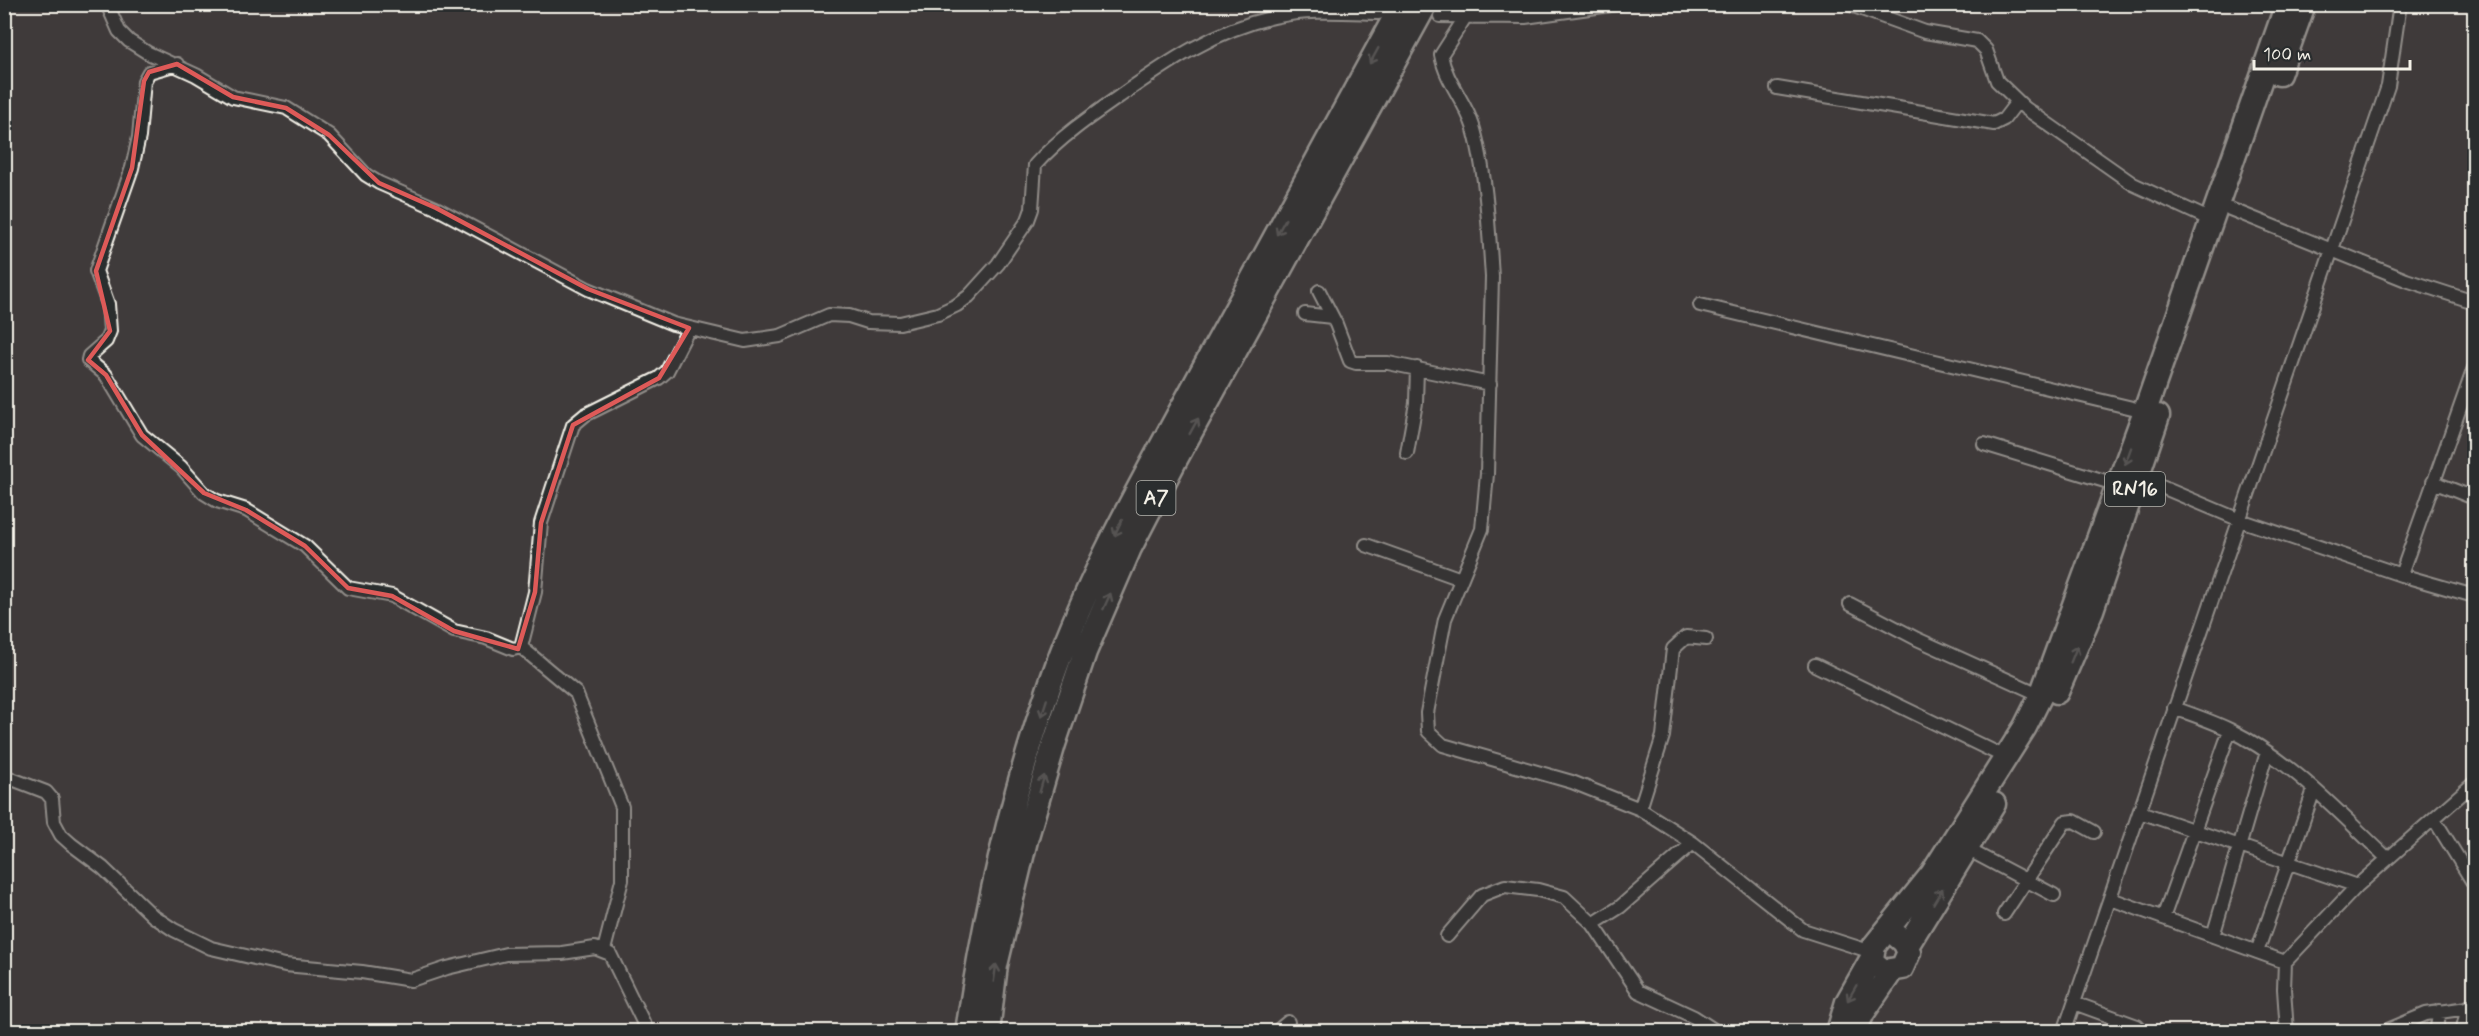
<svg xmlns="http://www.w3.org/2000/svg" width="2479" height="1036" font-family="Mynerve,sans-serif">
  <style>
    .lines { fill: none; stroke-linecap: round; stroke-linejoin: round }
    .street-casing { stroke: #f4f1e8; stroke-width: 16 }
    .highway-casing { stroke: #f4f1e8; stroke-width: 27 }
    .street { stroke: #2a2d2e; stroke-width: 12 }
    .highway { stroke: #2a2d2e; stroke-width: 22 }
    .oneway { stroke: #71726f }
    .marked { fill: none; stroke: #de5a58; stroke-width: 4.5; stroke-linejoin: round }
    .labels { text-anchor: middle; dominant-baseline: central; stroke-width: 5; stroke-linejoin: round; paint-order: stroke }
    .shield { fill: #2a2d2e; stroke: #b7b6b0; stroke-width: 1.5 }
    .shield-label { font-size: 20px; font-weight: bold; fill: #f4f1e8 }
  </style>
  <rect width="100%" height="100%" fill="#3f3b3b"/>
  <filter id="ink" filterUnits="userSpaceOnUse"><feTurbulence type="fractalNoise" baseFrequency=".0167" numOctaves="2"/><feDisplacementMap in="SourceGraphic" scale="12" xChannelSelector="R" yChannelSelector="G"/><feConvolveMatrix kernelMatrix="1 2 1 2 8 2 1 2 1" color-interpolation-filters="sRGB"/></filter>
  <g filter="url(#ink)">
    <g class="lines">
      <defs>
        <path id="street" d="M107,4l12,27 10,10 19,12 48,22 37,22 53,11 43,27 37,40 13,8 57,25 152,81 85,35 72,17 35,-5 49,-21 20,1 19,6 32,1 38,-9 19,-9 12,-9 29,-32 30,-44 4,-11 3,-44c24,-27 56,-49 85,-69 48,-34 95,-66 154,-79 34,-8 70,-5 105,-4
          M1848,4l77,28 52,9 9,9 11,31 28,27 108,76 78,36
          M1440,16l85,1 93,-13
          M1466,16l-25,39c5,27 24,46 32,71 13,43 16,106 19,151l-5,197 -5,55 -37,90 -18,94 1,18 15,14 129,37 68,27 53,34 110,87 69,22
          M177,64l-28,8 -5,9 -5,56 -7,31 -36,103 12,33 2,27 -4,10 -17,15 -1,4 18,15 36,60 39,32 23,26 13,8 29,9 59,36 43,42 44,8 62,35 32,7 27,11 8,-2 14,-55 6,-69 32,-98 12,-10 74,-37 8,-7 22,-43
          M1777,88l217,36 10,-5 13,-17
          M2230,209l176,71 68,22
          M1319,291l17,33 14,37 6,2h32l102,21
          M1700,305l445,106
          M1305,314l27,3
          M1984,444l134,41
          M1407,453l9,-50 1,-35
          M2138,477l102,43 161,55 73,21
          M2433,482l41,16
          M1366,545l95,34
          M2401,575l73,-207
          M1850,604l67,35 124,56
          M521,647l55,46 46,114v73l-18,70
          M1815,665l190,92
          M2174,708c19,7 38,13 56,22 61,30 108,82 157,128
          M4,776l42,16 6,7 2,23 7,13 10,9 32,24 50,48 21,14 37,18 74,17 77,7 49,8 36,-12 59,-14 56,-1 33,-5 15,6 38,78
          M1640,809l23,-73 10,-87 13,-12 20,2
          M2140,812l217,74
          M2434,819l40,65
          M1967,849l87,46
          M2111,899l174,63
          M2004,914l61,-92 9,-1 20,11
          M2163,918l67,-188
          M1593,924l45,67 56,26 23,15
          M1447,936l35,-41 23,-9 33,4 26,7 29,27 27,-17 73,-64
          M2213,936l54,-184
          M2257,952l57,-162
          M2074,1003l63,23 6,6
          M1276,1032l12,-10
          M2064,1032l324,-946 12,-82
          M2287,1032l-3,-43 1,-27 72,-76 117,-103
          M2383,1032l43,-18 48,-7
          M2436,1032l4,-21
          M2462,1032l6,-25"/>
        <path id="highway" d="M2279,74l25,-70
          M2057,692l35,-82 66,-194
          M1907,946l87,-142
          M1872,958l3,6 9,7 18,-3 7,-16 -5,-10 -6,-5
          M967,1032c19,-128 49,-257 94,-378 38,-99 91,-190 141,-283 67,-122 134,-244 200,-367
          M988,1032l8,-67 30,-125 28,-96 31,-92 45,-104 45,-87 251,-457
          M1838,1032l9,-30 25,-44 2,-12 58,-72 93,-147 16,-32 104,-284 142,-407
          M1854,1032l9,-19 28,-41"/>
      </defs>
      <use href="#street" class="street-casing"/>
      <use href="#highway" class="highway-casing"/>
      <use href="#street" class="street"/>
      <use href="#highway" class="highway"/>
    </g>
    <defs><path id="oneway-shaft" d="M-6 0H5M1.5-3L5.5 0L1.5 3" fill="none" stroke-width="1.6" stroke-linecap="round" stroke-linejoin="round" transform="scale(1.5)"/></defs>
    <g class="oneway">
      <use href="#oneway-shaft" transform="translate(1374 56) rotate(119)"/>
      <use href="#oneway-shaft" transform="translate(1281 227) rotate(119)"/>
      <use href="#oneway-shaft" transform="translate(1194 426) rotate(-61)"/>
      <use href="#oneway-shaft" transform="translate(2128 456) rotate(110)"/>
      <use href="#oneway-shaft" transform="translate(1118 528) rotate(115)"/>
      <use href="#oneway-shaft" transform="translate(1107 601) rotate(-66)"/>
      <use href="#oneway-shaft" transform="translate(2074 654) rotate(-68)"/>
      <use href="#oneway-shaft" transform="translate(1044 708) rotate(108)"/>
      <use href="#oneway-shaft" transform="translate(1042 784) rotate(-74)"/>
      <use href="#oneway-shaft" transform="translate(1938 896) rotate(-59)"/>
      <use href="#oneway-shaft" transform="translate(995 973) rotate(-82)"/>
      <use href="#oneway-shaft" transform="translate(1852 993) rotate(120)"/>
    </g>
  </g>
  <path d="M0 0H2479V1036H0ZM177,64l56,33 53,11 43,27 50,48 57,25 152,81 101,39 -30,50 -86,47 -32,98 -6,69 -17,57 -64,-18 -62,-35 -44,-8 -43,-42 -59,-36 -42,-17 -62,-58 -36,-60 -18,-15 22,-29 -14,-60 36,-103 12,-87 5,-9z" fill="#3f3b3b" fill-opacity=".55" fill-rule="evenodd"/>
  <path class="marked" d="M177,64l56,33 53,11 43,27 50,48 57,25 152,81 101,39 -30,50 -86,47 -32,98 -6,69 -17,57 -64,-18 -62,-35 -44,-8 -43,-42 -59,-36 -42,-17 -62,-58 -36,-60 -18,-15 22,-29 -14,-60 36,-103 12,-87 5,-9z"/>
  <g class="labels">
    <g class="shield">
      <rect x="2105" y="472" width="60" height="34" rx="4.5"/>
      <rect x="1136.5" y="481" width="39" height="34" rx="4.5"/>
    </g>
    <g class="shield-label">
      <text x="2135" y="489">RN16</text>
      <text x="1156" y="498">A7</text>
    </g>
  </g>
  <rect width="2479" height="1036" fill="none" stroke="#2a2d2e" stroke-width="24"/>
  <rect x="12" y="12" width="2455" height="1012" fill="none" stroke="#f4f1e8" stroke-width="2" filter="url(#ink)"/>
  <path d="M2254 60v9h156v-9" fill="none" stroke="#f4f1e8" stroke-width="3"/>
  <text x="2263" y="60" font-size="18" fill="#f4f1e8" stroke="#2a2d2e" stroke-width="4.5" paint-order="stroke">100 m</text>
</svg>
